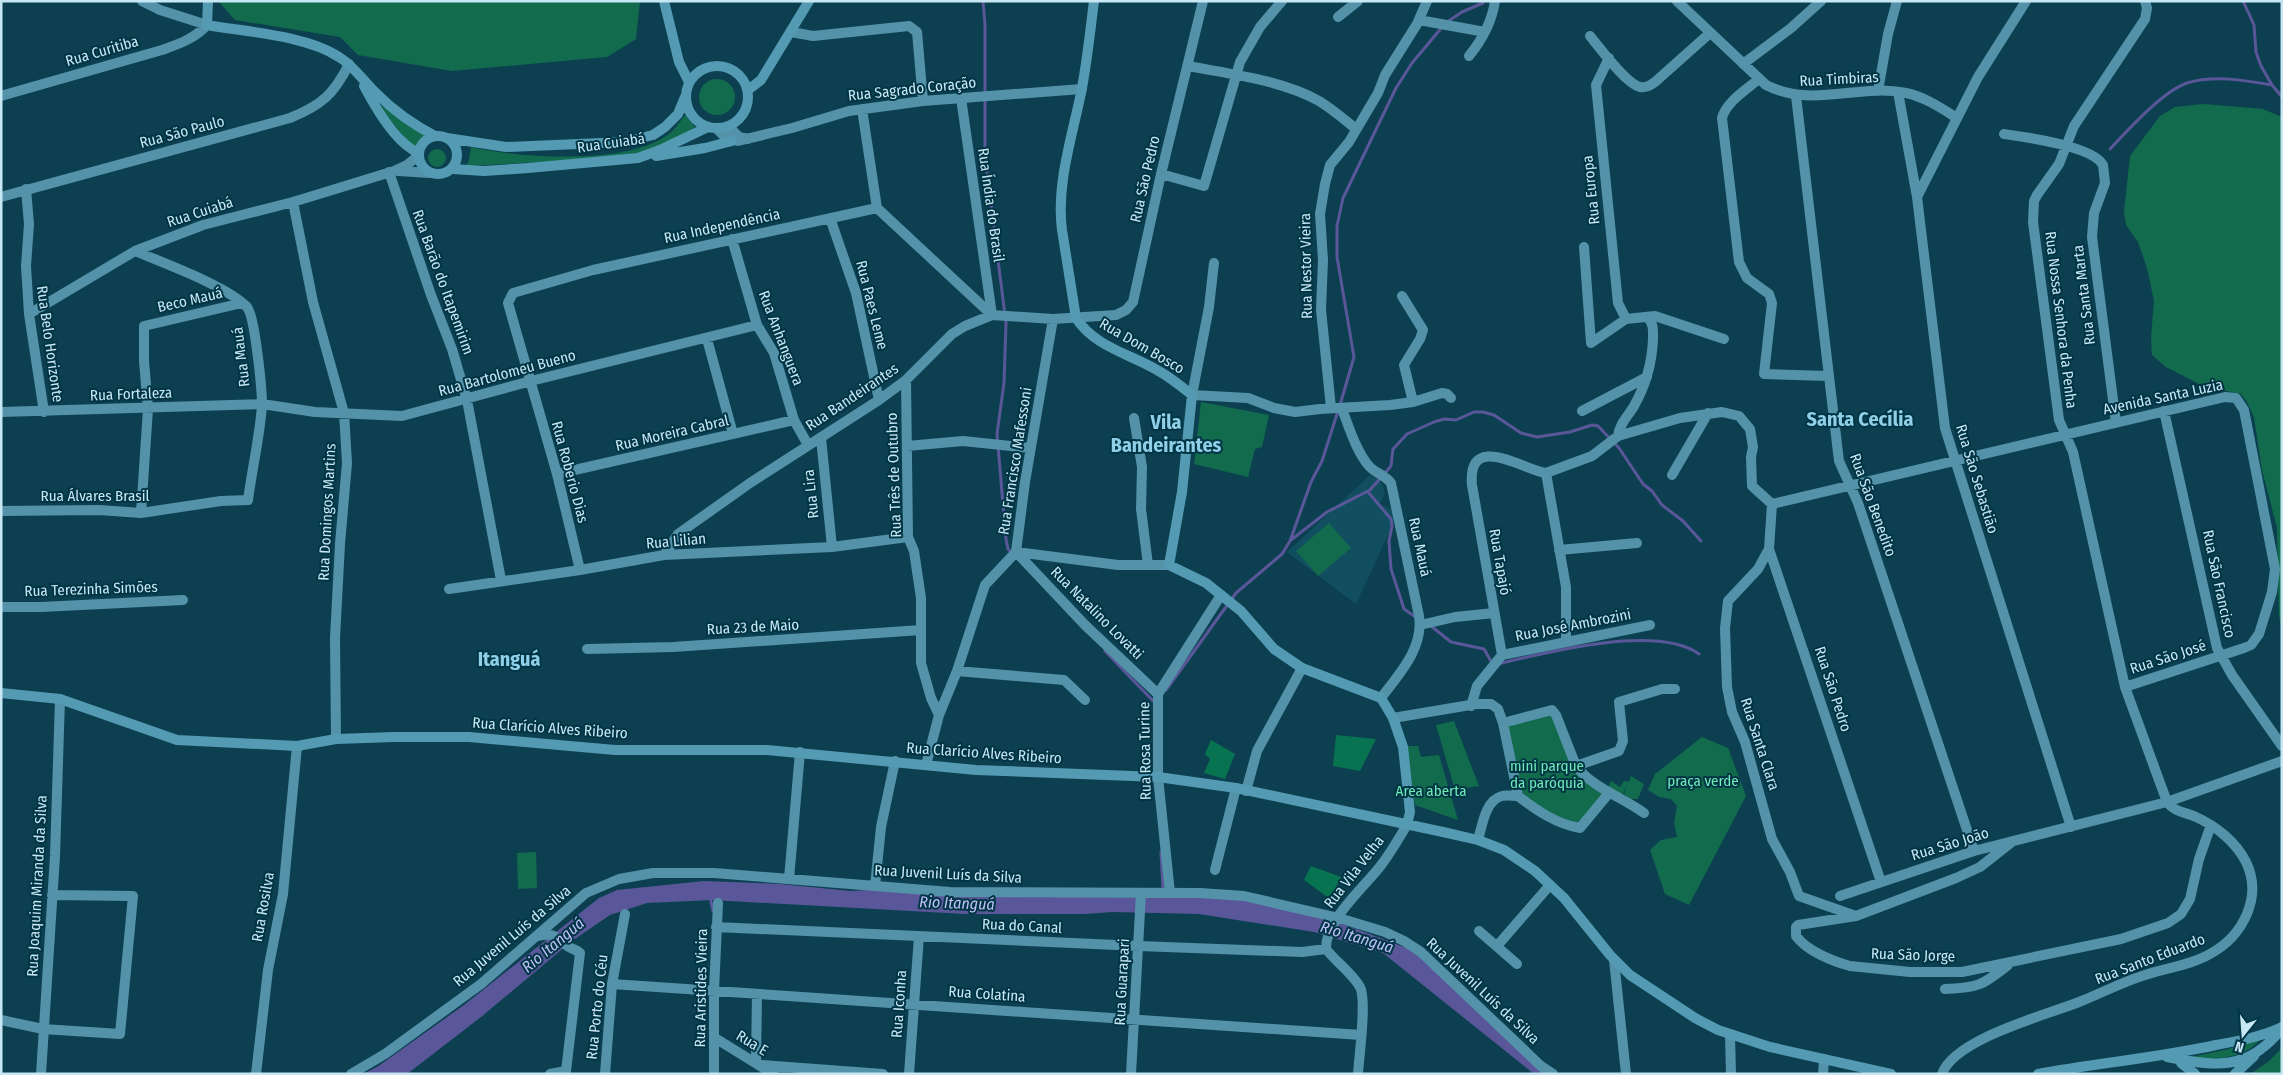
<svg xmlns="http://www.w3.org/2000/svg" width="2283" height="1075" font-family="'Fira Sans Condensed',sans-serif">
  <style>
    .built { fill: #114e60 }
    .green { fill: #116b4c }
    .forest { fill: #087350 }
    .water { fill: #595799 }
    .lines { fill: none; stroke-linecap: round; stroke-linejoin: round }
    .stream { stroke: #595799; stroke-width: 3 }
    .street { stroke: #5492a9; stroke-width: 10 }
    .secondary { stroke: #559ab3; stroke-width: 10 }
    .labels { text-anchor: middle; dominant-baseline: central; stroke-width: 4; stroke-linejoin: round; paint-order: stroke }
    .street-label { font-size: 15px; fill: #c8e7f4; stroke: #003545 }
    .park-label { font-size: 15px; fill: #70eab6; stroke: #003545 }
    .water-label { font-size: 16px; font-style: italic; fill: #bfc0f9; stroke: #003545 }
    .district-label { font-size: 20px; font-weight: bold; fill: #8fcfe7; stroke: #003545 }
  </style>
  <rect width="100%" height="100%" fill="#0c4050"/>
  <path class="built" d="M1370,475l10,5 5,13 -5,11 13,5 2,11 -39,84 -69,-52z"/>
  <path class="green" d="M218,1h422l-4,38 -29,18 -155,14 -94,-16 -18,-18 -105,-17z
    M699 97a18 18 0 1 1 36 0a18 18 0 1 1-36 0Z
    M374,101l53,36 -9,8 -2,6z
    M2203,104l60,5 19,8v514l-3,-16 -2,-87 -15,-58 -8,-53 -7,-15 -6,-8 -38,-8 -37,-19 -14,-12 -1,-18 3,-36 -7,-33 -9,-26 -12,-17 -2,-14 6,-55 30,-40 15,-9z
    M685,115l10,12 -21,15 -30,11 -101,9 -77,4 3,-6 2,-13c47,11 159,19 199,-14 6,-5 10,-12 15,-18z
    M428 158a9 9 0 1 1 18 0a9 9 0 1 1-18 0Z
    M1201,402l68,13 -7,32 -7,2 -7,28 -54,-13z
    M1329,523l22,25 -33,28 -22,-25z
    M1551,713l29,62 25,19 -26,31 -11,-1 -48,-30 -14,-69z
    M1454,721l25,65 -24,4 -19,-65z
    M1702,737l26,11 18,48 -57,109 -24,-11 -15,-44 11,-10 16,-3 -3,-15 3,-16 -6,-7 -12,-2 -11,-7 7,-16z
    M1407,746h11l3,11 18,-2 19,65 -43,-15z
    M1631,776l13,8 -6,15h-7l-7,-5 4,-11 -5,11 -16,-4 4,-9 9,6 4,-6 5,1z
    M536,852l1,36 -19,1 -1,-36z
    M2261,1039c-19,22 -48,20 -75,19l39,-8z
    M2282,1048v26h-32l18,-12z"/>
  <path class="forest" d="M1336,735l40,4 -16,32 -27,-5z
    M1211,740l24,14 -10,25 -21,-6 6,-14 -5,-5z
    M1311,866l30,11 -11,22 -26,-19z"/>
  <path class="water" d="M704,881l76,3 71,7 32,-2 351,7 51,11 69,21 55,21 11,6 129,119h-15l-151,-121 -69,-21 -115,-18 -87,-2 -26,2h-121l-253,-14 -65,3 -37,12 -38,26 -91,76 -74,57h-44l14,-7 87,-62 135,-107 18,-8z"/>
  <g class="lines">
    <path class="stream" d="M983,1l2,24v132l21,166 -2,60 -7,51 9,105 2,10 5,5
      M2243,1l11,24 2,27 5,14 11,19 10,12
      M1447,22l15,-10 21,-9
      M2110,149c18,-19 53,-58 77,-66 27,-8 57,-3 85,2
      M1340,405l14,-48 -17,-100v-31l6,-28 53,-110 16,-25 31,-37
      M1368,492l23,27 1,7 -3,15 2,28 13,40 13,9
      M1291,540l36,-28 43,-22 21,-24 2,-17 14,-15 27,-12 10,-3 12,1 18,-8h9l11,3 27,18 16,4 33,-5 22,-7 6,1 21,22 24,36 9,7 10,14 21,16 18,20
      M1431,626l20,16 33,7 8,14
      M1105,651l51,53
      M1498,664c49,-12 159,-40 201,-10
      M1166,690l70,-97 46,-39 8,-13 21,-59 11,-21 16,-50
      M1161,852l2,38
      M710,897l3,14"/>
    <path class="street" d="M1677,1l89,84c47,24 92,-2 140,8 19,4 35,15 51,25
      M1338,17l20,-16
      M1419,20l66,12
      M791,32l22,4 96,-10 8,6 6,69
      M1590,36c10,12 36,48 50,51 6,1 11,-2 15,-5l55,-49
      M1469,56c13,-16 23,-34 26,-55
      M1609,58l-13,27 22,218 8,16
      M1743,64l48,-36 30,-27
      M1188,66c41,8 94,14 131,35 13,8 25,18 37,28
      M1759,79c-12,10 -33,23 -37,39l17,144 8,16 22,16 3,9 -8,71 65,2
      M1878,91l10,-57 9,-33
      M1898,92l19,105 28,231 126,399
      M1,96l161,-46c17,-6 32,-11 45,-25l-47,-15 -18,-9
      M1796,96l43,365 19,42 116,348
      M961,98l31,217
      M862,109l15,99
      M729,127l10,10 9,2
      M717,129l9,9 12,3 54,-13 57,-17 74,-10 159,-12
      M2004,134c21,3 89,12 99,31l2,18 -11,30 -2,24 24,186
      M398,171l32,2
      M389,172l42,123 21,54 15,51 34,180
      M1161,174l43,12 36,-124 20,-35 22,-26
      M26,189l3,35 -3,42 3,48 15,98
      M1,197l289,-79c32,-13 44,-24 59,-54
      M1917,197l61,-120 48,-76
      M293,202l20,100 31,111 3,50 -7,81 -5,94 1,101
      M877,208l115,107
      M830,218l26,75 23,107
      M732,239l25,86 17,28 20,67 14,25
      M1584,247l7,96
      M1214,263l-5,44 -17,88 56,3 26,10 21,4 25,-3 70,-4 23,-3 29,-9 5,1 4,4
      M1402,296l21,34 -3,9 -16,26 9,37
      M29,314l106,-63 68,-26 90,-23 101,-31 13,-6 12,-10
      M707,339l26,95
      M1591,343l35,-24 29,-3 69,23
      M906,380l2,157 6,14 7,47v65l10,35 8,17
      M1331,408l-10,-98 2,-50 -3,-46 5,-30 5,-19 19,-23 29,-49 7,-18 32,-51 10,-23
      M1342,409c7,18 14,42 27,57 6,7 16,9 22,17l28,133c5,32 -20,58 -38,82
      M1582,411l65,-34
      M2164,411l53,237 15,27 50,71
      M1,412l261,-8 53,8 87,4 129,-35 226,-56
      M1134,418l8,49 -1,42 7,56
      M1618,436c1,-12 11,-21 16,-30 12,-21 18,-43 19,-67 0,-8 1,-15 -5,-21
      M821,438l11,109
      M907,446l56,-5 68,7
      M1546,473l20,114v54
      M557,474l237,-54
      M1672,475l36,-62
      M1772,504l453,-107 11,1 8,12 31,159 -3,23 -13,42 -8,11 -7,3 -119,39
      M1772,504l-3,45 112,333
      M1,511l98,-1 42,3 80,-12 27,-1c4,-31 12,-64 14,-95 0,-15 -7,-89 -15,-98 -20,-21 -84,-44 -112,-56
      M141,513l7,-104 -4,-48v-35l98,-23
      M1769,549l-11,20 -30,32 -3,27 2,59 5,25 13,30 27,97 18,33 9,24 54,19
      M1559,550l78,-7
      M1016,552l69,73 73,69
      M1016,552l102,13h51
      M664,555l14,-21 72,-51 129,-83 27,-20 46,-46 13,-8 27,-11 61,4 63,-4 10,-5 7,-8 28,-128 42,-173
      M580,570l-23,-96 -49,-171 5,-10 80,-23 284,-62
      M449,589l131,-19 84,-15 168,-8 76,-10
      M1,607h40l142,-7
      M1420,625l35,-8 39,-4
      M587,649l86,-2 248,-17
      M1502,655l-30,-170c-5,-55 54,-14 74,-12l46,-17 26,-20 62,-18 42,-6 17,4 11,13 3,18 -2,10 1,29 20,18
      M1502,655l148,-30
      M957,671l107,9 21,20
      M1471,706l6,-20 25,-31
      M1393,718l83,-14h15l7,5 5,14 15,73c18,14 38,28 62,32l29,-35
      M1503,723l49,-13 4,5 20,51c17,22 46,31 68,47
      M926,765l13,-50 18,-44 28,-86 31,-33 9,-70 28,-163
      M1576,766l43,-15 4,-10 -4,-39 43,-13h13
      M1246,791l11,-40 45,-83
      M1478,840c4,-13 7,-40 24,-44 4,-1 11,0 16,0
      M2013,841l-33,26 -24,11 -100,38 -58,9 -2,2v9c11,15 36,25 54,30l60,6h52l159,-33 47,-16 13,-9 9,-15 9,-40 12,-34
      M1215,870l21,-82
      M789,879l11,-127
      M875,886l6,-59 14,-66
      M1170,893l-12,-116v-83l63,-99
      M1840,896l134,-45 193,-49 115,-41
      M716,927l423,19 163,6 24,-3
      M1479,931l38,33
      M537,936c17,-3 16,-1 29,9 4,4 10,4 14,8l-14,118 -16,3
      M1497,946l53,-61
      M1614,960l12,114
      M612,984l749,51
      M1945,989c33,-1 38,-4 63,-24
      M1,1020l42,9 77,5 13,-138 -81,-1
      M1730,1035l1,39
      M715,1038l58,36
      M756,1063l1,-69
      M761,1065l122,9
      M41,1074l14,-218 5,-157
      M256,1074l12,-104 15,-76 14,-148
      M351,1074l34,-20 96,-70 105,-91 33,-14 34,-6h61l236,19 250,1 44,3 95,22 46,14 19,9 17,11 120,114 12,8
      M605,1074l7,-90 13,-70
      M714,1074v-83l4,-88
      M909,1074l10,-138
      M1131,1074l10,-181
      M1358,1074c1,-17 9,-74 2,-87 -8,-14 -23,-24 -34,-38 -1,-29 39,-62 56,-85 9,-12 17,-26 25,-39
      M1823,1074l1,-15
      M1942,1074c12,-35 104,-59 137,-72 21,-8 41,-19 63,-26 22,-8 47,-10 68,-22 33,-18 53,-57 36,-92 -10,-20 -30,-36 -50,-45 -11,-5 -22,-5 -29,-15l-42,-115 -52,-235 -14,-32 -26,-198 1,-21 3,-6 22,-31 15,-38 71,-107 2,-11 -2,-7"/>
    <path class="secondary" d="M208,1l-1,24c39,7 99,10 132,32 15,9 25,25 38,37 17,17 37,31 58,42
      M664,1l15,61 10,20
      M1094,1c-4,31 -7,62 -13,92 -9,44 -25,92 -19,137l14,88c19,29 52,35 81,52 13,7 24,16 35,25l-10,97 -13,73 37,18 35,28 33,38 28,19 79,30 12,20 10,29 7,65 -3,13
      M686 97a31 31 0 1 1 62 0a31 31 0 1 1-62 0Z
      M364,86c11,21 32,58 55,67
      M748,90l13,-10 48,-79
      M419 155a19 19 0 1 1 38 0a19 19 0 1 1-38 0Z
      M447,138l59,9 119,-5 28,-7 12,-8 13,-13 7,-17
      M656,156l49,-8 27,-7
      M453,169l31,2 44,-3 110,-10 22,-8 48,-23
      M1,693l59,6 117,41 120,6 39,-7 58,-2h75l146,13h152l209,20 182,7 78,11 207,44 35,8 26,10 31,21 29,27 46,57 20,20 65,43 23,12 52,17 121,27
      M2167,1057c31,6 66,14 94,-8 7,-5 14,-12 20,-19
      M2181,1063l14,11
      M2038,1074c59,-11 119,-16 178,-29 22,-4 45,-8 66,-18
      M2235,1074l19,-18"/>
  </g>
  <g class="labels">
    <g class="street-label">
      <text transform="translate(102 51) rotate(-16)">Rua Curitiba</text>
      <text transform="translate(1839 79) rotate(-3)">Rua Timbiras</text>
      <text transform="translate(912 89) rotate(-6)">Rua Sagrado Coração</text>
      <text transform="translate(182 132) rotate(-15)">Rua São Paulo</text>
      <text transform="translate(611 143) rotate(-8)">Rua Cuiabá</text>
      <text transform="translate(1145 179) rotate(-77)">Rua São Pedro</text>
      <text transform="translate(1591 190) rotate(-96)">Rua Europa</text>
      <text transform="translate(991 205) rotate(82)">Rua Índia do Brasil</text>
      <text transform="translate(200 212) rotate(-18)">Rua Cuiabá</text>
      <text transform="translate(722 226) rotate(-12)">Rua Independência</text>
      <text transform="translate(1306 266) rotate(-91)">Rua Nestor Vieira</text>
      <text transform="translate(443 282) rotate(70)">Rua Barão do Itapemirim</text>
      <text transform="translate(2084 295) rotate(-97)">Rua Santa Marta</text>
      <text transform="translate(190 300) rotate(-13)">Beco Mauá</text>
      <text transform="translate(872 305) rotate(76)">Rua Paes Leme</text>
      <text transform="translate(2061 320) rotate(83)">Rua Nossa Senhora da Penha</text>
      <text transform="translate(781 338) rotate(69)">Rua Anhanguera</text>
      <text transform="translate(50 344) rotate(82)">Rua Belo Horizonte</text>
      <text transform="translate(1142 346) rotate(30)">Rua Dom Bosco</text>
      <text transform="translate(241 357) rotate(-97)">Rua Mauá</text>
      <text transform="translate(507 373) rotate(-15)">Rua Bartolomeu Bueno</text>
      <text transform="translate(131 394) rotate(-2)">Rua Fortaleza</text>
      <text transform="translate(852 397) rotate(-34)">Rua Bandeirantes</text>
      <text transform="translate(2163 397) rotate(-12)">Avenida Santa Luzia</text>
      <text transform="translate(672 433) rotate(-13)">Rua Moreira Cabral</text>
      <text transform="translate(1015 461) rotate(-81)">Rua Francisco Mafessoni</text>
      <text transform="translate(570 472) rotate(75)">Rua Roberio Dias</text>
      <text transform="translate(894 475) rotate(-92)">Rua Três de Outubro</text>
      <text transform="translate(1977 479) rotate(73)">Rua São Sebastião</text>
      <text transform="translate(811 494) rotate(-96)">Rua Lira</text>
      <text x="95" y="496">Rua Álvares Brasil</text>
      <text transform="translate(1873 505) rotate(70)">Rua São Benedito</text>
      <text transform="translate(327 512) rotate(-87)">Rua Domingos Martins</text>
      <text transform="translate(676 541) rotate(-5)">Rua Lilian</text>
      <text transform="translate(1420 547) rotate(78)">Rua Mauá</text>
      <text transform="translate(1500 562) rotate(80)">Rua Tapajó</text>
      <text transform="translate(2219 584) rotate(78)">Rua São Francisco</text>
      <text transform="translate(91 589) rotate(-2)">Rua Terezinha Simões</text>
      <text transform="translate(1097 613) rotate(45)">Rua Natalino Lovatti</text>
      <text transform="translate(1573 625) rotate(-11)">Rua José Ambrozini</text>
      <text transform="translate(753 627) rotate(-3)">Rua 23 de Maio</text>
      <text transform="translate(2168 657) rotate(-18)">Rua São José</text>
      <text transform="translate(1833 689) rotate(72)">Rua São Pedro</text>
      <text transform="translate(550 728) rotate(4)">Rua Clarício Alves Ribeiro</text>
      <text transform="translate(1760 744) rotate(72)">Rua Santa Clara</text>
      <text transform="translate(1145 751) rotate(-91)">Rua Rosa Turine</text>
      <text transform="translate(984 753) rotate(4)">Rua Clarício Alves Ribeiro</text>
      <text transform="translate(1950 844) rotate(-17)">Rua São João</text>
      <text transform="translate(1354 872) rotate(-52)">Rua Vila Velha</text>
      <text transform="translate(948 874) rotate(3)">Rua Juvenil Luís da Silva</text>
      <text transform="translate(37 886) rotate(-87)">Rua Joaquim Miranda da Silva</text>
      <text transform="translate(263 907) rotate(-80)">Rua Rosilva</text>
      <text transform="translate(1022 926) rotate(3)">Rua do Canal</text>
      <text transform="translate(512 936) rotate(-40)">Rua Juvenil Luís da Silva</text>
      <text transform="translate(1913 955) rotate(2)">Rua São Jorge</text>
      <text transform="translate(2150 959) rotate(-21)">Rua Santo Eduardo</text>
      <text transform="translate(1122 982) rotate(-87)">Rua Guarapari</text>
      <text transform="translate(701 988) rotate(-89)">Rua Aristides Vieira</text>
      <text transform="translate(1483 991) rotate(43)">Rua Juvenil Luís da Silva</text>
      <text transform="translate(987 994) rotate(4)">Rua Colatina</text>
      <text transform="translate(899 1004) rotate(-86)">Rua Iconha</text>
      <text transform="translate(597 1007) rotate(-84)">Rua Porto do Céu</text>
      <text transform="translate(752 1043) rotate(31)">Rua E</text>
    </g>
    <g class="park-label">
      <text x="1547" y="766">mini parque<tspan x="1547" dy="17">da paróquia</tspan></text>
      <text x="1703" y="781">praça verde</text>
      <text x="1431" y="791">Area aberta</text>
    </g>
    <g class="water-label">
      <text transform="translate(957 903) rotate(2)">Rio Itanguá</text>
      <text transform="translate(1357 937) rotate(17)">Rio Itanguá</text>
      <text transform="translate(553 945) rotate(-40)">Rio Itanguá</text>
    </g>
    <g class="district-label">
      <text x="1860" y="419">Santa Cecília</text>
      <text x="1166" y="422">Vila<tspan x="1166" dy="23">Bandeirantes</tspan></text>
      <text x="509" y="659">Itanguá</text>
    </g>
  </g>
  <rect width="2283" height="1075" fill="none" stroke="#c8e7f4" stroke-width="5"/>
  <g transform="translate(2243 1035) rotate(197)" stroke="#003545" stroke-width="4" paint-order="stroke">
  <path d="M0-4L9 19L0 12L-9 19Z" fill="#c8e7f4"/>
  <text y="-8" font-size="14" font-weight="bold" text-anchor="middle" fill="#c8e7f4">N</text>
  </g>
</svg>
